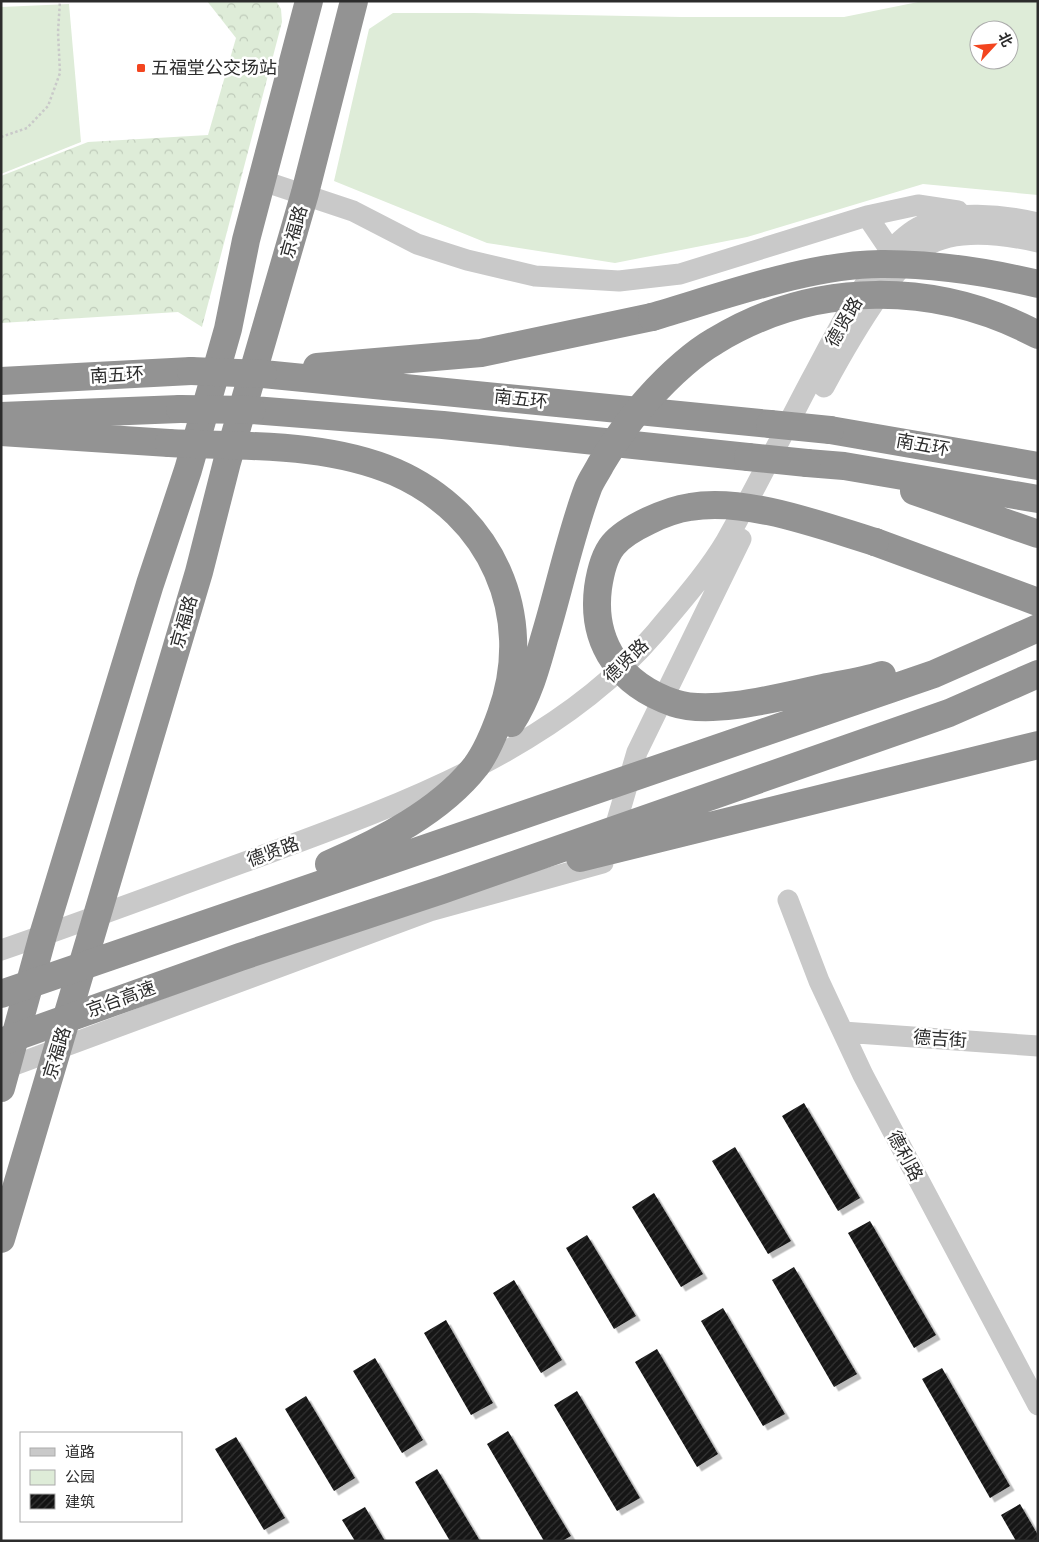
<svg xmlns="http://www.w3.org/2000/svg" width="1039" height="1542" font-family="Arial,'Noto Sans SC',sans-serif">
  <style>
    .green { fill: #deecd8; fill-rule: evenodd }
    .forest { fill: url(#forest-crowns) }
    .building { fill: url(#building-hatch); filter: url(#shadow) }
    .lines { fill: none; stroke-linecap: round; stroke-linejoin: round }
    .path { stroke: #c9c9c9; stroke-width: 2.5; stroke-dasharray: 2.5 2.5; stroke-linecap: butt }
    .minor { stroke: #c9c9c9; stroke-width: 21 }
    .highway { stroke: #939393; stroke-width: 28 }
    .highway-bridge { stroke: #939393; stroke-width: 28 }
    .poi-dot { fill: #f3451f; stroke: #fff; stroke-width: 2 }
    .labels { text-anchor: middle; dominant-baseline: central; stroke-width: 5; stroke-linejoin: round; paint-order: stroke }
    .poi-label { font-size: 18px; fill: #2c2c2c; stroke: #fff; text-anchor: start }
    .street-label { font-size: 18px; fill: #2c2c2c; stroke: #fff }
  </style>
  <defs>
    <pattern id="forest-crowns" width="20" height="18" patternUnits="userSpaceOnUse" patternTransform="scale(1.25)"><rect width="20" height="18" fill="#deecd8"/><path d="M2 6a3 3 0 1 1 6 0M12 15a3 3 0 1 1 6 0" fill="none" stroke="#bfcbba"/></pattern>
    <pattern id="building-hatch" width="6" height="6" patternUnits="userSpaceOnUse" patternTransform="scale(1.25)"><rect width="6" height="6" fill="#131313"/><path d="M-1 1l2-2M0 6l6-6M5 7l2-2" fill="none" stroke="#363636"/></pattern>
    <filter id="shadow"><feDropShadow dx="4.5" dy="4.5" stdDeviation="0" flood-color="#0004"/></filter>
  </defs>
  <rect width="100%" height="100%" fill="#fff"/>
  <path class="green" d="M923,1h115v194l-115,-11 -176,53 -132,26 -128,-20 -153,-62 35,-152 24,-16h80l209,4h162zM979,30h30v30h-30z
    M69,4l12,138 -80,32v-167z"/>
  <path class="forest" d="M207,1h69l5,8 1,13 -80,305 -24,-15 -177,11v-147l87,-34 120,-7 28,-97z"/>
  <path class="building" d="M804,1103l56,95 -22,13 -56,-95z
    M735,1147l56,94 -23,13 -56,-93z
    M654,1193l49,81 -22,13 -49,-80z
    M870,1221l66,114 -22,13 -66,-115z
    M587,1235l49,81 -22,13 -48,-81z
    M794,1267l63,107 -23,13 -62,-107z
    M514,1280l48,80 -21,13 -48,-80z
    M723,1308l62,106 -22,12 -62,-105z
    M446,1320l47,83 -22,12 -47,-82z
    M657,1349l61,105 -21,13 -62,-105z
    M375,1358l48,82 -21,13 -49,-82z
    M942,1368l68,118 -20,12 -68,-119z
    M577,1391l63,107 -23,13 -63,-106z
    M306,1396l49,82 -21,13 -49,-82z
    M508,1431l63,105 -9,5h-18l-57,-97z
    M236,1437l49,81 -21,12 -49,-81z
    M437,1469l43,72h-30l-35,-59z
    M1020,1504l18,31v6h-22l-15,-26z
    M365,1507l20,34h-30l-13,-21z"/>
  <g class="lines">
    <path class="path" d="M1,137l26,-9 21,-22 12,-33 -2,-41 2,-31"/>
    <path class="minor" d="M263,181l90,30 64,33 50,16 68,16 84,5 61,-7 187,-58 51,-11 40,6
      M867,216l23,34
      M824,387c20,-37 65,-117 99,-139 31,-21 80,-14 115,-6
      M611,841l26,-89 104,-213
      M788,900l31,81 44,94 175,330
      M1,950c81,-28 161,-58 241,-87 146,-54 310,-109 414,-231 24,-29 51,-59 70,-91 30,-53 57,-108 85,-161 24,-44 64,-129 108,-153 31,-18 85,-12 119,-4
      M843,1032l195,14
      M1,1070l429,-159 173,-48"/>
    <path class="highway" d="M317,367l164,-14 171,-36
      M263,374l507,50
      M1,381l190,-10
      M252,410l191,15 305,32
      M1,416l179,-7
      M830,430l208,36
      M1,432l168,11
      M807,463l37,3 194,33
      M914,491l124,43
      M875,542l163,60
      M1,1088l42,-153 107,-351 38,-114 40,-141 18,-89 63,-239
      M1,1239l198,-667 28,-110 78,-269 49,-192"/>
    <path class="highway-bridge" d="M652,317c69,-20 161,-54 232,-53 52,0 104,8 154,20
      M191,371l72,3
      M180,409l72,1
      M770,424l60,6
      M169,443c75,4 156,-1 226,29 96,42 142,143 106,242 -6,17 -14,37 -25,52 -35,45 -96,76 -147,98
      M748,457l59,6
      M875,542c-53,-16 -129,-45 -185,-35 -22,3 -63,21 -77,38 -9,11 -13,29 -15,43 -7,56 23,97 76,115 38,13 110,-7 149,-15 20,-4 41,-7 59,-13
      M511,723c17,-26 25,-55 33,-84 15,-49 26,-103 44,-151 3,-8 9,-16 13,-24 14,-23 28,-44 46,-64 20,-22 42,-44 68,-59 100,-61 221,-60 323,-6
      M580,858l458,-113
      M1,994l933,-320 104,-46
      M1,1042l239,-85 202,-67 507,-177 89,-39"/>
  </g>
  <rect class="poi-dot" x="136" y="63" width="10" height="10" rx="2.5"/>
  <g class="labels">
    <g class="poi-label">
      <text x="151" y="68">五福堂公交场站</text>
    </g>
    <g class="street-label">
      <text transform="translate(294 232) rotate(-74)">京福路</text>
      <text transform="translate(844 322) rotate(-60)">德贤路</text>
      <text transform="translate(117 375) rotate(-3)">南五环</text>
      <text transform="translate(521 399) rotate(6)">南五环</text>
      <text transform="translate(923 445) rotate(10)">南五环</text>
      <text transform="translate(184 622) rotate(-74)">京福路</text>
      <text transform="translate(626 661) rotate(-44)">德贤路</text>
      <text transform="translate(273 852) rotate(-20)">德贤路</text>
      <text transform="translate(121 999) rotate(-20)">京台高速</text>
      <text transform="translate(940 1039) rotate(4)">德吉街</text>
      <text transform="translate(57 1053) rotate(-73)">京福路</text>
      <text transform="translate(905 1156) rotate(62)">德利路</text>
    </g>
  </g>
  <rect width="1039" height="1542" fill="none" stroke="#2c2c2c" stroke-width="5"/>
  <rect x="20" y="1432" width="162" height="90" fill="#ffffff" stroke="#ababab"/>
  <rect x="30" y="1448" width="25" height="8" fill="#c9c9c9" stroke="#ababab"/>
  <text x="65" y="1457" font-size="15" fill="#2c2c2c">道路</text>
  <rect x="30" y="1470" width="25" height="15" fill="#deecd8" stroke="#ababab"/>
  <text x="65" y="1482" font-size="15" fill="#2c2c2c">公园</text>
  <rect x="30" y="1494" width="25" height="15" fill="url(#building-hatch)" stroke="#ababab"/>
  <text x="65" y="1507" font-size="15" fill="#2c2c2c">建筑</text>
  <g transform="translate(994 45) rotate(64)"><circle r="24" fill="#ffffff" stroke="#ababab"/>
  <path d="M0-4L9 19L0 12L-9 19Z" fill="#f3451f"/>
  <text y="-8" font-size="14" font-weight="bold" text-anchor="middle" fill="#2c2c2c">北</text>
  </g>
</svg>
